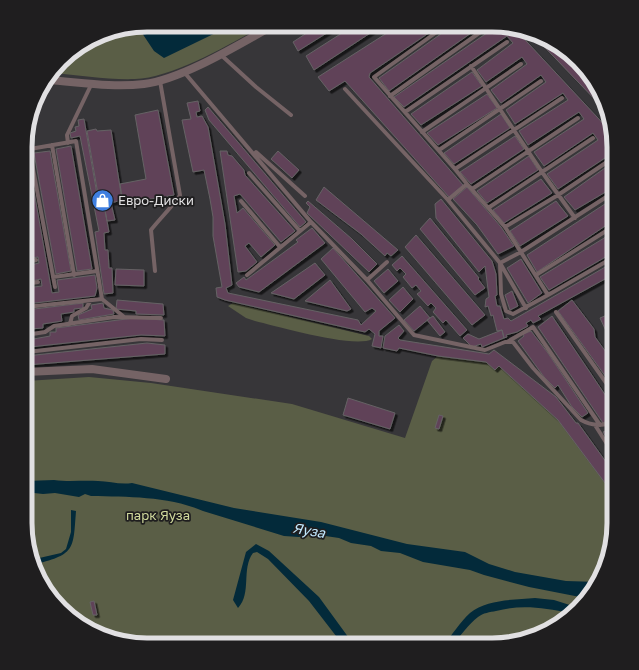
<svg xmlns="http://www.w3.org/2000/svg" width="639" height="670" font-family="'Golos Text',sans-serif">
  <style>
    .green { fill: #5a5e46 }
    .water { fill: #032a3a }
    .building { fill: #604359; stroke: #656264; filter: url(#shadow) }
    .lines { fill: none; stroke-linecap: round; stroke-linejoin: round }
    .service { stroke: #756365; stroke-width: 4 }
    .minor { stroke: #756365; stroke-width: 8 }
    .labels { text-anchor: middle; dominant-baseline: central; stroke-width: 3.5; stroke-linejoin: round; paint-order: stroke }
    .poi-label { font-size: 13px; fill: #e1e0e2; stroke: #1f1e1f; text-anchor: start }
    .park-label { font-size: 13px; fill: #d0d99c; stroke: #1f1e1f }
    .water-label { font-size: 14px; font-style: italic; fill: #c1e7fc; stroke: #1f1e1f }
    .rim { fill: none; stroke: #e1e0e2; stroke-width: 5 }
  </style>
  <defs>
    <filter id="shadow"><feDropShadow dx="2.5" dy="2.5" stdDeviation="0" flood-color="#0009"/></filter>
  </defs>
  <rect width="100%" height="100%" fill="#373639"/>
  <path class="green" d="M147,25h117c-34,19 -91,53 -129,54 -27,1 -56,-4 -83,-6l15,-18 41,-23z
    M233,303l124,30 12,3 3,3c-17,10 -96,-13 -117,-18l-9,-3 -18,-12z
    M438,356l48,6 9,8 4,-4 59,54 56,64v47l-16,53 -38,40 -60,21h-361l-53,-16 -40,-38 -21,-60 1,-150 63,-4 62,6 141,21 113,34 27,-77z"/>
  <path class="water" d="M147,25h85l-68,33 -10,-7 -16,-24z
    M54,480c15,2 29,0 44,1 11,0 22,4 34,2l102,25 87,14 86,22 58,8 24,12 26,8 51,9 32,1 -13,16 -5,-1 -51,-10 -45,-12 -14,-5 -47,-8 -23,-9 -19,-2 -10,-5 -20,-3 -12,-5 -27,-4 -13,3 -15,-1 -81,-25c-35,-15 -74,-14 -112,-15l-6,-2 -6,3 -24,-4 -12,1 -18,-2 1,-11z
    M71,510l5,1c-3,38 0,43 -40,53l-1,-5 26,-6 5,-4 5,-17z
    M256,544l13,7 50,46 35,48h-11l-34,-44 -41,-42 -11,-7 -4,1c-12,16 -1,40 -15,55l-5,-8 13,-48z
    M535,598l19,2 22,7 -6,6c-26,-5 -48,-9 -74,-2 -6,1 -13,2 -18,6 -9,7 -18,19 -25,28h-9c8,-10 16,-23 26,-32 17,-14 44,-13 65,-15z"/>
  <path class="building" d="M319,25l19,1 -40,25 -5,-9z
    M353,26h28l-67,44 -8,-14z
    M398,26h41l-69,47 -1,4 94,108 -14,12 -104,-116 -16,10 -11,-14z
    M452,26h29l-92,65 -10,-13z
    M497,26l17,2 97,104 3,7v48l-39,23 -11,-13 48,-34 -4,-7 -50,33 -11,-15 51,-34 -5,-7 -49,33 -10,-14 50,-33 -5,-7 -51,33 -9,-14 49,-31 -5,-7 -48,31 -9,-14 40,-28 -5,-7 -40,28 -10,-13 36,-26 -5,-7 -36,25 -9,-12 36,-27 -6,-7 -103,71 -10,-10z
    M532,34l21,7 40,38 10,29z
    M472,72l10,14 -61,39 -10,-11z
    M487,94l10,14 -59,37 -11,-12z
    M198,101l2,10 -4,1 1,5 5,-1 6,11 17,97 7,61 -6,3 2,5 130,27 3,5 15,-14 -4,-3 -7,4 -44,-53 12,-11 62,70 -16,13v5h4l-2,12 -9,-2 3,-12 -6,-5 -4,3 -140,-32 -8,-3 -1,-9 6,-1 -9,-51v-19l-3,-18 -6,-29 -11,2 -11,-52 9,-1 -4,-16z
    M208,107l98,115 -6,5 -91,-107 -4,-10z
    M158,110l16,85 -51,9 -3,-20 26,-5 -11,-64z
    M501,114l9,14 -56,36 -10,-11z
    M84,119l15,87 5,-1 3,16 2,11 -5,1 1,17h3l1,18h3l1,25 -9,1 -9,-62 4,-1 -19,-95 -9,2 -1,-5 6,-2 -1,-4 4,-1 -1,-6z
    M96,129l1,2 14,-1 11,70 -22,6 -13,-75z
    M515,136l9,13 -53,35 -11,-12z
    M71,146l21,123 -15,2 -21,-122z
    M50,151l21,120 -15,3 -22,-121z
    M220,151h7l1,4 4,1 12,14 1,5 50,56 -14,11 -41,-48 -6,2 3,17 6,-5 32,37 -14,12 -12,-14 -4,3 12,16 -11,9 -8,1z
    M278,151l21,19 -7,8 -21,-19z
    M27,152l25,141 7,-1 -2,-12 38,-5 2,13 -2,8 -69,8v-16l16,-2 -1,-7 -14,3v-16l12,-3 -1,-6 -11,2v-16l7,-2 -1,-6 -6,1v-8l5,-1 -1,-7 -4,1v-8h3l-3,-17z
    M529,156l9,14 -51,33 -10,-12z
    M541,179l11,14 -48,30 -11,-13z
    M324,187l74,63 -7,6 -4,-3 -2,3 -24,-22 -45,-34z
    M467,187l34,40 13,19 -16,8 -21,-29 -24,-26z
    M614,198v22l-77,52 -10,-17z
    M441,199l51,62 4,13 1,21 -2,1 2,10h3l4,13 4,-1 3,3 103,-59v12l-76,42 3,3 -8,4 -2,-3 -5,3 2,3 -11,6 -11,3 1,2 -3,1 -2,-8 -5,1 -4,-16 -2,1 -3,-10 -3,1 1,-8 3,-2 -4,-31 -6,6 -43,-54 -1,-14z
    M308,201l44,38 25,25 -8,8 -62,-59 3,-6 -4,-4z
    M556,201l12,15 -48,30 -10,-15z
    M111,203l4,17 -8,1 -3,-16z
    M430,218l49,60 -1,1 7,9 -10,7 -55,-66z
    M312,228l13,15 -66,49 -20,-5 -3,-4 8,-6 2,3 52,-38 -2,-2z
    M614,232v20l-65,38 -9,-13z
    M416,235l69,80 -13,10 -67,-78z
    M402,256l65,74 -7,6 -14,-16 -3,3 -10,-11 3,-4 -5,-5 -3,3 -11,-12 4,-3 -5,-6 -4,3 -9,-11 3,-3 -6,-6 -3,3 -5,-6z
    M521,259l21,34 -14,10 -21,-35z
    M315,263l10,12 -31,24 -23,-6z
    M116,269l28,1v16l-29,-1z
    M388,269l10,12 -14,12 -10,-12z
    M330,280l21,29 -4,2 -42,-10z
    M403,287l10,12 -13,13 -11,-12z
    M512,291l6,15 -8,4 -5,-15z
    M117,300l46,4 1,11 -28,-1v-3l-20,-2z
    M572,300l22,29 1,8 19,26v25l-56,-77z
    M83,303v5l-9,1v3l-13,2 1,7 -19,3v4l-13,1v-4h-4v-15z
    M103,303l1,5 9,2 1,4 -35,6 -1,-5 14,-6 -1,-4z
    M420,306l10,12 -16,13 -10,-11z
    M614,312v32h-2l-12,-26z
    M433,316l12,16 -5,4 -13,-16z
    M552,316l62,92v11l-2,1 -1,-2 -8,5 -65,-96z
    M134,318l30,2 1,16 -24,-1 -111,12 -2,-7 22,-4v-4h6v-4z
    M399,325l5,6 -6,7 2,2 89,14 5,-4 62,47 20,26h2l36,50v11l-6,3 -50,-67 -59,-54 -4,4 -9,-8 -48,-6 -39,-8 -2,3 -14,-3 2,-12z
    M502,330l2,8 -22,9 -1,-3 -9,3 -9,-9 5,-4 11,5z
    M531,331l17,22 40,60 -6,4 -10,-10 -14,-22 -3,3 -11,-11 -26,-36 6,-5 -1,-2z
    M147,343l18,2v9l-139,11v-9z
    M348,398l47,15 -5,16 -47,-14z
    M439,415l4,1 -4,13 -4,-1z
    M614,427v23l-11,-18z
    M94,601l3,14h-4l-3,-13z"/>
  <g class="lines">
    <path class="service" d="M445,26l-71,51 81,92
      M220,54l36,33 35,28
      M471,66l71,106 33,46
      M184,72l127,150 56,58 47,55 71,15 20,-8h8l20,26 48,52c11,6 20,6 33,2
      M345,89l103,111 52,63 21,-11 93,-60
      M390,96l99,-70
      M405,112l102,-70
      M422,132l99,-68
      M28,142l27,145
      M68,143l-1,-8 25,-52
      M52,145l22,130
      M30,149l46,-8 26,158 21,17
      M439,150l102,-69
      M256,152l49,44
      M249,173l51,58
      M467,184l-12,-15 107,-71
      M472,189l106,-71
      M448,200l19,-16 38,43 43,68 66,-38
      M241,201l39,46
      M488,208l105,-70
      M27,224h1
      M505,227l53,-32 49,-33
      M27,239l4,-1
      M27,262l9,-2
      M500,263l1,31 5,17 7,3 35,-19
      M500,263l26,45
      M155,271l-4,-41c5,-7 28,-31 29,-35l-20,-114
      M247,275l64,-53
      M536,275l78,-49
      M53,277l44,-6
      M367,280l20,-18
      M26,284l12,-2
      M26,307l76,-8
      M556,312l58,82
      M70,324l2,-8 14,-8 5,-8
      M26,335l19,-3 9,-6 60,-9 47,1
      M507,342l26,-15 67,98
      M26,346l1,6 114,-13 21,1
      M595,425l19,30"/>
    <path class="minor" d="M47,80c31,2 65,8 97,4 37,-4 96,-40 130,-59
      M26,372l66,-3 74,10"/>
  </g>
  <defs>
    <symbol id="shop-disc" viewBox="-11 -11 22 22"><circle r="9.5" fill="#3f7fe0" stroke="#1f1e1f"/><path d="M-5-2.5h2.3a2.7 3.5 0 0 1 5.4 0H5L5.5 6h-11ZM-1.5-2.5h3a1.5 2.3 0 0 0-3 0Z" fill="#fff"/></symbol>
  </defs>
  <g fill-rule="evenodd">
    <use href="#shop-disc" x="90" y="188" width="25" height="25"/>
  </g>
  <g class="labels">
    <g class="poi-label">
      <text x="118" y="200">Евро-Диски</text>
    </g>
    <g class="park-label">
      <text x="158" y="515">парк Яуза</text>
    </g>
    <g class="water-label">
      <text transform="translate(309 530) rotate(10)">Яуза</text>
    </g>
  </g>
  <path d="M0 0H639V670H0ZM147 32H492A115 115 0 0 1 607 147V523A115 115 0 0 1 492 638H147A115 115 0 0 1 32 523V147A115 115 0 0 1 147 32Z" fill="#1f1e1f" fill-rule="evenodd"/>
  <path class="rim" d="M147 32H492A115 115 0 0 1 607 147V523A115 115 0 0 1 492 638H147A115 115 0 0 1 32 523V147A115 115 0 0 1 147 32Z"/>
</svg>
